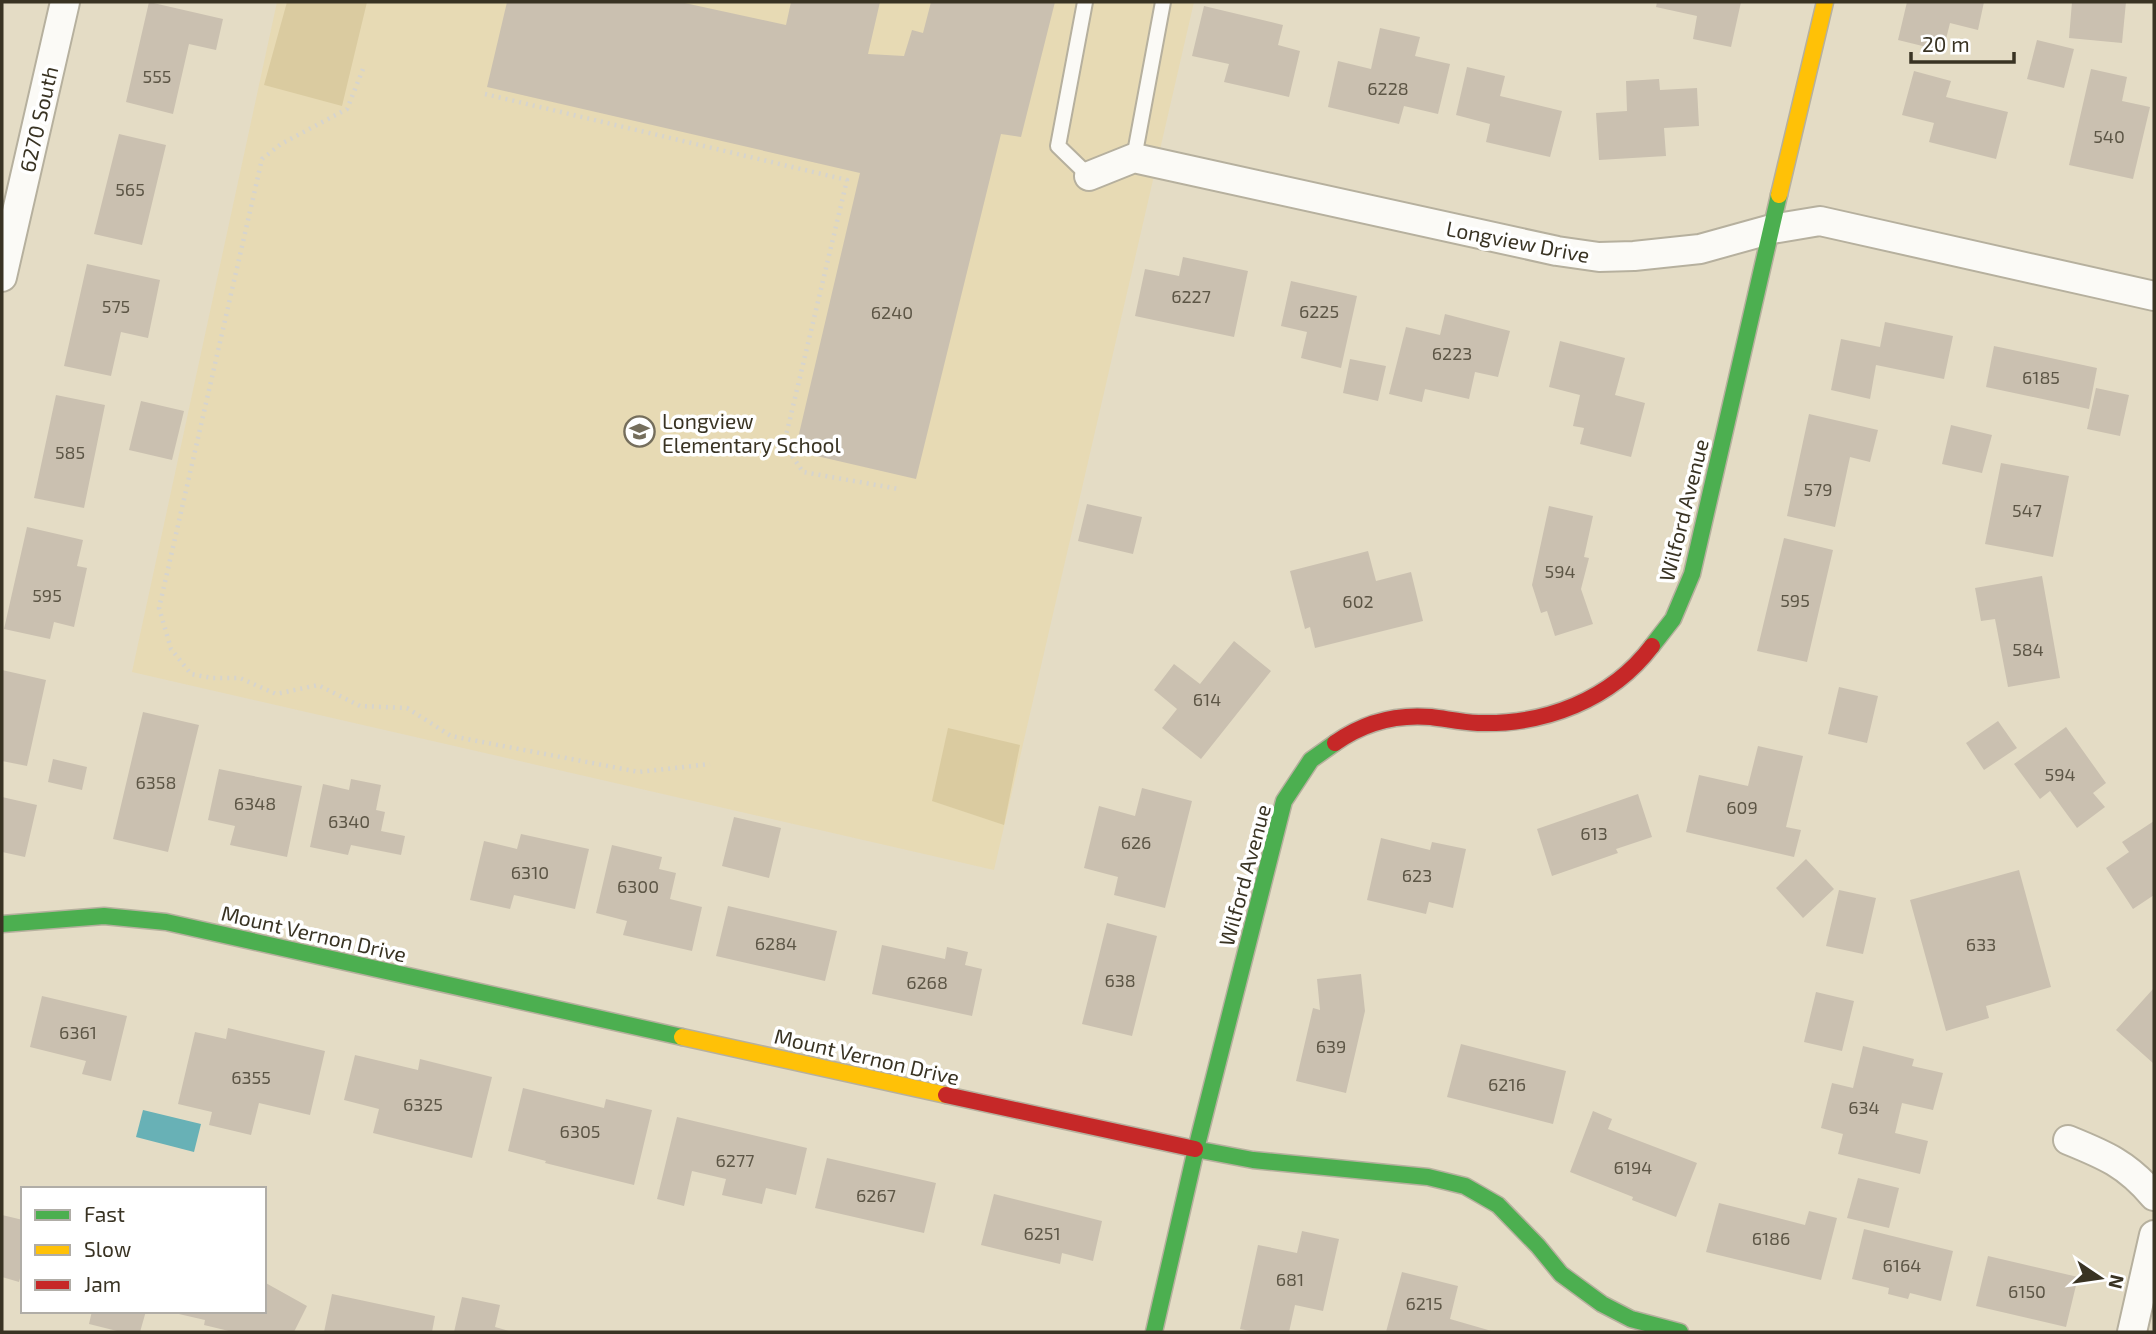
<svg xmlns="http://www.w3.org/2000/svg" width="2156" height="1334" font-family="'Exo 2',sans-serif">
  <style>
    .built { fill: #e7dab4 }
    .green { fill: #dacba0 }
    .water { fill: #68b1b6 }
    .building { fill: #cac0b0 }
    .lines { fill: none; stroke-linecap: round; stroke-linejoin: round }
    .lane-casing { stroke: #b6b09e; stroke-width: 18 }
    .street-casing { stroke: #b6b09e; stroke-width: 32 }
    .fast-casing { stroke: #b6b09e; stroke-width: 19 }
    .slow-casing { stroke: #b6b09e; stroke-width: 19 }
    .jam-casing { stroke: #b6b09e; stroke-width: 19 }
    .path { stroke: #d6d4ce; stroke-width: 4.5; stroke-dasharray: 2 5; stroke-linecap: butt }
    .lane { stroke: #fbfaf6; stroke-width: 14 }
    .street { stroke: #fbfaf6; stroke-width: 28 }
    .fast { stroke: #4caf50; stroke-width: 16 }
    .slow { stroke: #ffc107; stroke-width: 16 }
    .jam { stroke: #c62828; stroke-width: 16 }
    .labels { text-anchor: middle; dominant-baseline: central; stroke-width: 7; stroke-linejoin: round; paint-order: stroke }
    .number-label { font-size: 18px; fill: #5d5646 }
    .street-label { font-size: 21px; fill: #393323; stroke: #fff }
    .poi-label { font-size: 21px; fill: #393323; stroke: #fff; text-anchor: start }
  </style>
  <rect width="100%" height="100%" fill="#e4dcc5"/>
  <path class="built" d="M277,2h917l-200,868 -862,-198z"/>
  <path class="green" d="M287,2h80l-25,104 -78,-21z
    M948,728l72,17 -16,80 -72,-24z"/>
  <path class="water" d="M143,1110l58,14 -7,28 -58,-15z"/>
  <path class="building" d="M149,2l74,17 -7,31 -27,-6 -16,70 -47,-12z
    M507,2h173l106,23 5,-23h89l-12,52 36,2 8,-26 11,3 8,-31h124l-34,135 -20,-3 -85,345 -121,-28 65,-278 -373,-86z
    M1657,2h84l-10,45 -38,-8 4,-23 -41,-9z
    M1907,2h77l-6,28 -28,-7 -7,28 -45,-11z
    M2072,2h54l-4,41 -53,-5z
    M1204,6l79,19 -5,20 22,6 -11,46 -65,-15 5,-18 -37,-8z
    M1380,28l40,9 -5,19 35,8 -12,50 -34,-8 -5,18 -71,-17 10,-46 33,8z
    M2037,40l37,9 -10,39 -37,-9z
    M1467,67l38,9 -5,20 62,15 -12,46 -64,-15 4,-18 -34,-9z
    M2091,69l36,8 -5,24 28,6 -17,72 -64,-14z
    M1914,71l37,10 -5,16 62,15 -12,47 -67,-17 5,-19 -32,-8z
    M1659,79l1,11 37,-2 2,38 -35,2 2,28 -67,4 -3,-47 31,-2 -1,-30z
    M119,134l47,11 -24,100 -48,-11z
    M1183,257l65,14 -14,66 -99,-21 10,-47 34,7z
    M87,264l73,16 -12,58 -27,-6 -10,44 -47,-10z
    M1291,281l66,15 -16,72 -40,-10 6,-26 -26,-6z
    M1445,314l65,17 -12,46 -23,-5 -6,27 -44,-10 -3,13 -33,-8 17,-67 34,8z
    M1885,322l68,14 -9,43 -68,-14 -6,34 -39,-9 10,-51 39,8z
    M1560,341l65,17 -10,37 30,8 -14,54 -51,-13 4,-16 -11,-2 7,-31 -31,-8z
    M1994,346l103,22 -8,41 -103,-22z
    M1350,359l36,7 -8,35 -35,-8z
    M2096,388l33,7 -9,41 -33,-7z
    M56,395l49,10 -21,103 -50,-10z
    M141,401l43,10 -12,49 -43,-10z
    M1809,414l69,16 -8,32 -20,-5 -15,70 -48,-11z
    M1951,425l41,10 -10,38 -40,-9z
    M2001,463l68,13 -16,81 -68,-13z
    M1087,504l55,13 -9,37 -55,-13z
    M1549,506l44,10 -9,41 5,1 -8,31 12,35 -38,12 -8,-25 -6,2 -9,-28z
    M27,527l56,13 -6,26 10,2 -13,59 -20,-5 -4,17 -46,-10z
    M1784,538l49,12 -26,112 -50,-11z
    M1368,551l8,30 35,-9 12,49 -108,27 -5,-21 -5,2 -15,-58z
    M2042,576l18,102 -52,9 -13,-68 -14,2 -6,-33z
    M1234,641l37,30 -70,88 -39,-31 15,-19 -23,-19 20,-26 26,20z
    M2,670l44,10 -19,86 -25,-5z
    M1839,687l39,9 -11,47 -39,-9z
    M143,712l56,13 -31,127 -55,-13z
    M1998,721l19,27 -33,22 -18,-27z
    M2066,727l40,56 -13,10 12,14 -28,21 -27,-37 -10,8 -26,-35z
    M1758,746l45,10 -17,71 15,3 -7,27 -108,-25 13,-57 49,11z
    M53,759l34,8 -5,23 -34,-8z
    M219,769l83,17 -15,71 -57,-12 5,-19 -27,-6z
    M351,779l30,6 -5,25 9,2 -4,19 24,5 -4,19 -50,-10 -3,10 -38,-8 13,-63 26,6z
    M1142,788l50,13 -27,107 -51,-13 4,-18 -34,-9 15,-62 36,10z
    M1638,794l14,43 -36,12 2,4 -66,23 -15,-47z
    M2,797l35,8 -12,52 -23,-5z
    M734,817l47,11 -12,50 -47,-12z
    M2154,821v74l-21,14 -27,-41 23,-16 -7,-10z
    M521,834l68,15 -14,60 -61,-14 -4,14 -40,-9 14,-59 33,8z
    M1381,838l49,12 2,-8 34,7 -13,59 -24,-6 -3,12 -59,-14z
    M612,845l50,12 -3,12 17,4 -6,26 32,8 -10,44 -69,-16 4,-14 -31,-8z
    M1806,859l28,30 -31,29 -27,-30z
    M2019,870l32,117 -65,19 3,12 -43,13 -36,-131z
    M1839,890l37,8 -13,56 -37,-8z
    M728,906l109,25 -12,50 -109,-25z
    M1107,923l50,13 -25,100 -50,-12z
    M882,945l63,14 2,-12 21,5 -3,13 17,4 -10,47 -100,-22z
    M1361,974l4,37 -19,82 -50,-12 17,-73 7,2 -3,-31z
    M2153,989l1,1v74l-38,-34z
    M1816,992l38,9 -12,50 -38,-9z
    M42,996l85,20 -16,65 -29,-7 4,-13 -56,-14z
    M228,1028l97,23 -15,64 -51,-12 -8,32 -42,-10 3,-13 -34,-8 17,-72 31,7z
    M1461,1044l105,27 -13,53 -106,-27z
    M1863,1046l51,13 -2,7 31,7 -10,37 -31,-7 -7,30 33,8 -8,33 -82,-20 5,-20 -22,-6 11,-45 21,5z
    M355,1055l63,15 2,-11 72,18 -20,81 -99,-25 6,-24 -35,-9z
    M523,1088l81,20 2,-9 46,11 -18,75 -89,-22 1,-2 -38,-10z
    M1593,1111l19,8 -4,10 89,34 -21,54 -44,-17 1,-3 -63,-25z
    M677,1117l130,31 -11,47 -30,-7 -4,16 -40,-9 4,-16 -34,-8 -8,35 -27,-7z
    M827,1158l109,25 -12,50 -109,-25z
    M1858,1178l41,10 -10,40 -42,-10z
    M994,1194l108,27 -9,40 -31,-8 -2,11 -79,-19z
    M1719,1203l86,22 4,-14 28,7 -16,62 -115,-28z
    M2,1215l21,5v47l-4,15 -17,-5z
    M1864,1229l89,22 -12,50 -31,-8 -2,6 -20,-5 1,-6 -37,-9z
    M1302,1231l37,8 -16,72 -28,-6 -6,27h-34l-15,-3 18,-84 39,8z
    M1988,1256l90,21 -12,50 -90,-21z
    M1402,1272l56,14 -8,33 45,13h-109z
    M264,1282l43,24 -13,26h-61l-29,-7 1,-5 -35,-8 94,-1z
    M332,1294l103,22 -3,16h-108z
    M462,1297l38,8 -5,22 18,5h-59z
    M92,1311h54l-6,21h-19l-32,-8z"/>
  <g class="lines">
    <defs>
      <path id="lane" d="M1085,2l-27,144 31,30
        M1134,158l29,-156"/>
      <path id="street" d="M1089,176l45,-18 423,93 42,6 35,-1 66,-7 72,-20 48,-8 334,75
        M2,277l63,-275
        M2068,1140c37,15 59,24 86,56
        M2132,1332l22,-97"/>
      <path id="fast" d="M1652,646l21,-27 19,-45 87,-379
        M2,924l102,-8 62,6 516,115
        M1195,1149l58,11 175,17 37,9 33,19 40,41 23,28 41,30 29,15 49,13
        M1154,1332l42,-183 88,-348 27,-41 24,-17"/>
      <path id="slow" d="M1779,195l46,-193
        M682,1037l264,58"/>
      <path id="jam" d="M1335,743c28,-20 61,-29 96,-26 16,2 31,5 47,6 67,2 133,-23 174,-77
        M946,1095l249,54"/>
    </defs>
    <use href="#lane" class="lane-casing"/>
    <use href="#street" class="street-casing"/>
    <use href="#fast" class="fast-casing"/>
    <use href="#slow" class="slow-casing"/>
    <use href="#jam" class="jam-casing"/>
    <path class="path" d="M363,69l-16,40 -66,35 -19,15 -103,449 12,41 20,25 21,4h28l36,16 42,-9 42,21 47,2 44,28 188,36 71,-8
      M485,94l362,86 -63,264 19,28 96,17"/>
    <use href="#lane" class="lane"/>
    <use href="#street" class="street"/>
    <use href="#fast" class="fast"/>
    <use href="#slow" class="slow"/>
    <use href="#jam" class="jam"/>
  </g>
  <defs>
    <symbol id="school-ring" viewBox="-11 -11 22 22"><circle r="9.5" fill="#fff" stroke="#756e5c" stroke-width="1.5"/><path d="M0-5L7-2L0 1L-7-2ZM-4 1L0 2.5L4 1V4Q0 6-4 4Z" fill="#756e5c"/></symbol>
  </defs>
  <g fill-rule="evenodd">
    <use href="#school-ring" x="622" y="414" width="35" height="35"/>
  </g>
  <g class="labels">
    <g class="number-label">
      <text x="157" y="76">555</text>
      <text x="1388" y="88">6228</text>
      <text x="2109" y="136">540</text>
      <text x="130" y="189">565</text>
      <text x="1191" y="296">6227</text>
      <text x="116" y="306">575</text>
      <text x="1319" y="311">6225</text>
      <text x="892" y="312">6240</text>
      <text x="1452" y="353">6223</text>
      <text x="2041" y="377">6185</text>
      <text x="70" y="452">585</text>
      <text x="1818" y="489">579</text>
      <text x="2027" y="510">547</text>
      <text x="1560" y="571">594</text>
      <text x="47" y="595">595</text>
      <text x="1795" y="600">595</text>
      <text x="1358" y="601">602</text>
      <text x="2028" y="649">584</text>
      <text x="1207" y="699">614</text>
      <text x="2060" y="774">594</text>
      <text x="156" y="782">6358</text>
      <text x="255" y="803">6348</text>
      <text x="1742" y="807">609</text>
      <text x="349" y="821">6340</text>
      <text x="1594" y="833">613</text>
      <text x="1136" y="842">626</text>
      <text x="530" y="872">6310</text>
      <text x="1417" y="875">623</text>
      <text x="638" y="886">6300</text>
      <text x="776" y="943">6284</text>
      <text x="1981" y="944">633</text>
      <text x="1120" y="980">638</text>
      <text x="927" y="982">6268</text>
      <text x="78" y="1032">6361</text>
      <text x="1331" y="1046">639</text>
      <text x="251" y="1077">6355</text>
      <text x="1507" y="1084">6216</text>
      <text x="423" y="1104">6325</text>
      <text x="1864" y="1107">634</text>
      <text x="580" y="1131">6305</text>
      <text x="735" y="1160">6277</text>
      <text x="1633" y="1167">6194</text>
      <text x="876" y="1195">6267</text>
      <text x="1042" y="1233">6251</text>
      <text x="1771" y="1238">6186</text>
      <text x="1902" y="1265">6164</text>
      <text x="1290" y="1279">681</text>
      <text x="2027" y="1291">6150</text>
      <text x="1424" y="1303">6215</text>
    </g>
    <g class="street-label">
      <text transform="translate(38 119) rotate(-77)">6270 South</text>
      <text transform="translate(1518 241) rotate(11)">Longview Drive</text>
      <text transform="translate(1683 510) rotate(-76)">Wilford Avenue</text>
      <text transform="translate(1244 875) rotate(-75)">Wilford Avenue</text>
      <text transform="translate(314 933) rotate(13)">Mount Vernon Drive</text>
      <text transform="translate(867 1056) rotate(13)">Mount Vernon Drive</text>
    </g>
    <g class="poi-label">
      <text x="662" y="420">Longview<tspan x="662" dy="24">Elementary School</tspan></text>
    </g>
  </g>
  <rect width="2156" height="1334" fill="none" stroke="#393323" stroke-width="7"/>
  <rect x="21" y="1187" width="245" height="126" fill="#ffffff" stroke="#b0ada7" stroke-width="2"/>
  <rect x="35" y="1210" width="35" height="10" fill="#4caf50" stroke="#b0ada7" stroke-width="2"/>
  <text x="84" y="1222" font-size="21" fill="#393323">Fast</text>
  <rect x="35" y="1245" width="35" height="10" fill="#ffc107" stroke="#b0ada7" stroke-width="2"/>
  <text x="84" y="1257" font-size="21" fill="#393323">Slow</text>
  <rect x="35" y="1280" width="35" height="10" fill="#c62828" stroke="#b0ada7" stroke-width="2"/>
  <text x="84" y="1292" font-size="21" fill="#393323">Jam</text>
  <g transform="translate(2100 1278) rotate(103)" stroke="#ffffff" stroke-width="5" paint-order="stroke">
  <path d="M0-5L12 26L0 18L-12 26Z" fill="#393323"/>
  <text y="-10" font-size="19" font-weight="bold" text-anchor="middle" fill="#393323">N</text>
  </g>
  <path d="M1911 52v10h103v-10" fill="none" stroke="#393323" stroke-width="3.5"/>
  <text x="1922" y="52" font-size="21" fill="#393323" stroke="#ffffff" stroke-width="5" paint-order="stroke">20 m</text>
</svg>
